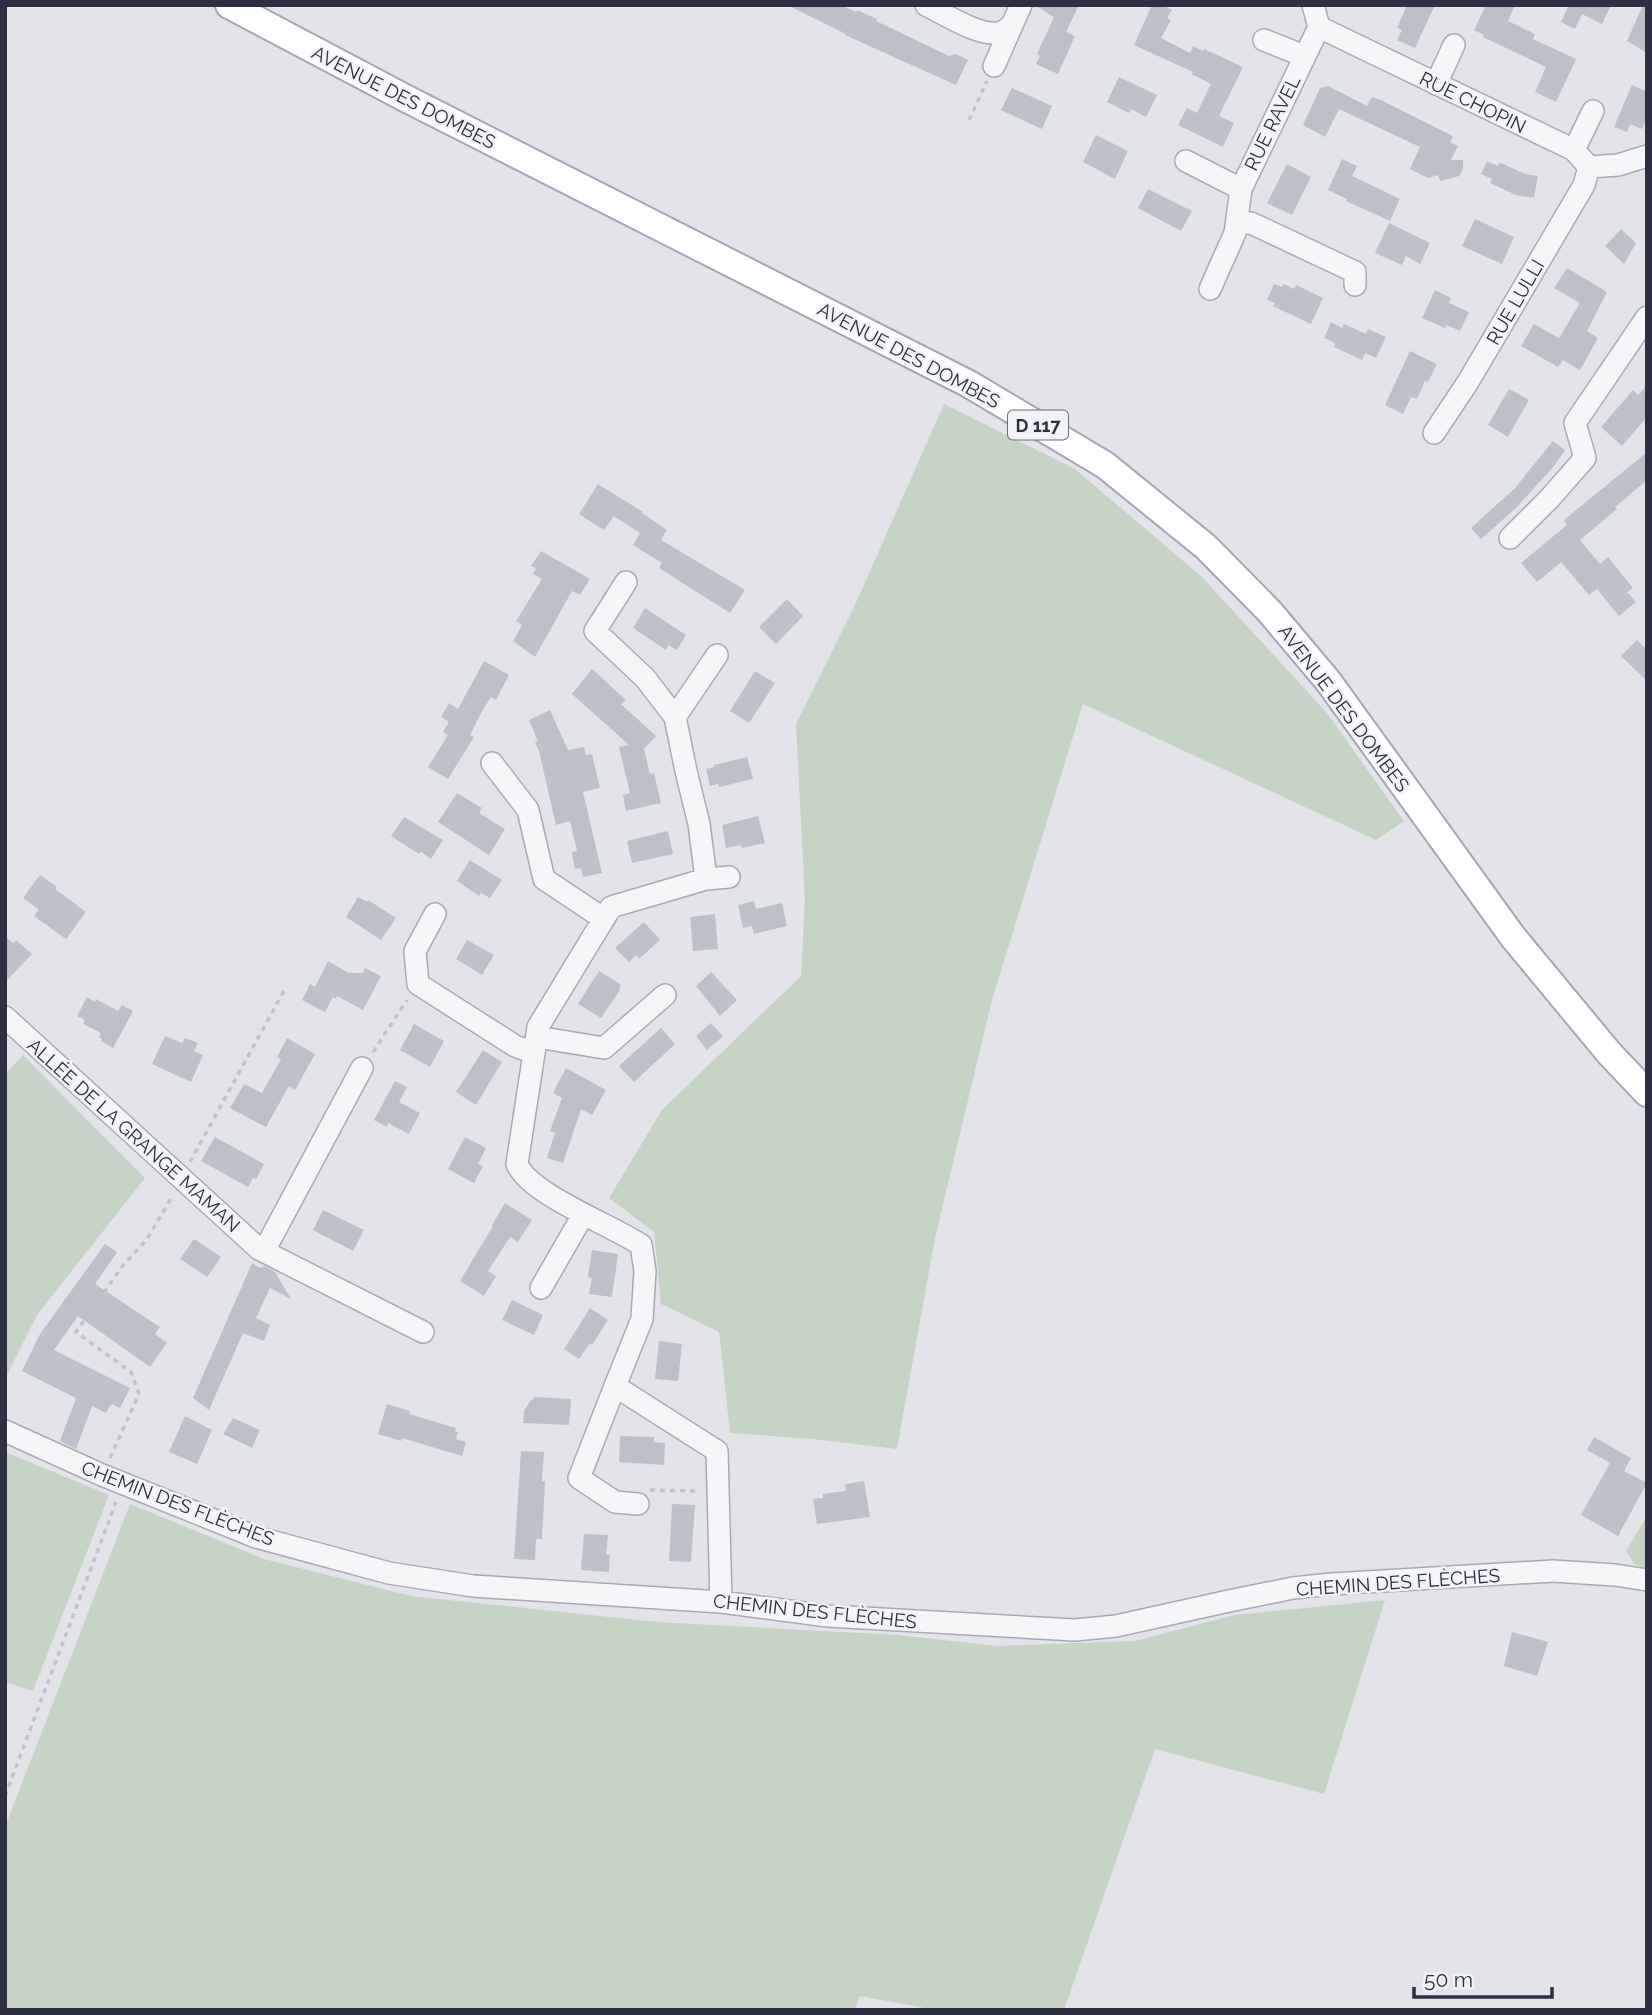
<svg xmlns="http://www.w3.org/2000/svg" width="1652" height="2015" font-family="Raleway,sans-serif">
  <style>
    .green { fill: #c5d3c4 }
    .building { fill: #bdbfc9 }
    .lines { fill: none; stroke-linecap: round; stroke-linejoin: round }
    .minor-casing { stroke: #a8aab4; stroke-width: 24 }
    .major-casing { stroke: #a3a6b5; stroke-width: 30 }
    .path { stroke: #c1c2c8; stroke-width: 3.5; stroke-dasharray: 5 5; stroke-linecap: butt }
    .minor { stroke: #f5f6f8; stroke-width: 21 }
    .major { stroke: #fff; stroke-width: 26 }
    .labels { text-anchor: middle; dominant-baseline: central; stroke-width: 5; stroke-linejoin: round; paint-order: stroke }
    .shield { fill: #f2f3f7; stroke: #676a78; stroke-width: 2 }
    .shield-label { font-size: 18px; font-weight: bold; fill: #2c2f41 }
    .street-label { font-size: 19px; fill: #2c2f41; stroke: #f2f3f7 }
  </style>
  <rect width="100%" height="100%" fill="#e3e4ea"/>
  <path class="green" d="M944,404l131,65 127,108 125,136 77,108 -28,19 -293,-136 -91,296 -57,238 -38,211 -84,-10 -83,-6 -11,-101 -58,-28 -7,-72 -45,-34 53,-88 139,-134 4,-76 -9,-176 59,-119z
    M23,1055l122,123 -108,137 -32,64v-305z
    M5,1452l104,43 -76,196 -28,-9z
    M130,1504l134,55 147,37 246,26 241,13 99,11 138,-5 99,-26 151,-15 -61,194 -169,-45 -91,261h-129l-75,-14 -5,14h-850v-183z
    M1647,1516v52l-12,-3 -9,-14z"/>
  <path class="building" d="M787,5h54l15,7 1,-2 20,9 -1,2 73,35 7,-2 12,6 -12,25 -111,-50 1,-1z
    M1034,5h45l-13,27 9,4 -17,38 -22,-10 4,-8 -3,-2 17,-37z
    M1152,5h10l10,5 -5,8 4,2 -10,18 29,15 3,-7 10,5 1,-2 39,18 -24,49 15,7 -11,24 -45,-22 9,-17 10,5 14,-29 -20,-10 2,-2 -59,-27z
    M1407,5h28l-20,43 -18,-8 5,-10 -5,-2z
    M1486,5h29l-7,16 27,13 -2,5 43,20 -20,43 -21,-10 11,-25 -63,-30 1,-2 -10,-5z
    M1564,5h47l-9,19 -20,-10 -7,15 -14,-7 7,-15z
    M1643,5h4v48l-20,-12z
    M1119,77l38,18 -11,22 -15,-8 -2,4 -22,-11z
    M1632,85l15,7v26l-5,11 -12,-5 -3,8 -13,-5z
    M1328,86l39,20 5,-9 9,3 72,36 -3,6 8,4 -7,14h12v10l-4,6 -19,5 -2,-6 -10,3 -18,-9 10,-22 -81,-38 -14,28 -22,-12 17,-37z
    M1012,88l40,18 -10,23 -41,-19z
    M1096,135l32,16 -13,28 -32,-17z
    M1342,159l15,7 -5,10 48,23 -10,22 -44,-20 1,-2 -19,-9z
    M1487,161l11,5 1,-4 26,12 13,2 -4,22 -18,-3 -26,-12 2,-4 -11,-5z
    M1287,164l24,13 -19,38 -25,-12z
    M1148,189l44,22 -11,20 -43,-23z
    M1475,219l39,18 -12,27 -40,-18z
    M1389,223l41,20 -10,21 -14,-8 -4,9 -27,-12z
    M1621,229l15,14 -12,21 -19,-18z
    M1567,268l40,24 -20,39 11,7 -18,32 -17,-10 -5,7 -37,-21 13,-22 25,14 21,-35 -26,-15z
    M1274,284l8,3 2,-3 10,5 2,-4 27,13 -12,26 -38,-18 2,-3 -8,-3z
    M1435,290l16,8 -2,5 20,9 -9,19 -13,-6 -2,3 -23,-10z
    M1331,322l11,6 2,-4 22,10 2,-5 18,8 -10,21 -11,-5 -3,7 -28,-13 1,-4 -11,-5z
    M1410,351l27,13 -9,18 -3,-1 -8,18 -6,-2 -8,17 -18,-9z
    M1647,385v32l-25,29 -21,-19 32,-37 5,5z
    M1509,389l20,11 -21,37 -20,-12z
    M1553,441l12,9 -11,16 -38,42 -35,31 -10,-11 44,-40z
    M1647,452v28l-32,27 2,2 -37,31 20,24 8,-7 25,31 -6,4 9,10 -17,14 -22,-27 -8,6 -28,-33 -24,20 -16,-19 46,-38 -3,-5z
    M598,484l45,28 -1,1 25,17 -6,10 84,50 -15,23 -71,-45 3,-5 -29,-18 7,-12 -26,-17 -10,14 -25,-16z
    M541,551l49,28 -10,16 -8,-4 -37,66 -22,-16 9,-16 -6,-4 26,-42 -9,-5 3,-6 -5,-2z
    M787,599l16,17 -27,28 -17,-17z
    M645,608l41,27 -9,15 -9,-5 -2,5 -33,-22z
    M1637,640l10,10v31l-26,-25z
    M484,661l25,14 -13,25 -5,-3 -9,14 -12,24 4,2 -26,42 -20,-12 20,-32 -5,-3 6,-10 -8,-5 8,-14 9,6z
    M592,669l34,31 -5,4 35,32 -12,13 6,25 4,-1 7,30 -35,8 -3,-16 7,-2 -11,-46 10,-2 -57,-51z
    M755,671l20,12 -26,40 -19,-12z
    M550,710l18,40 16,-3 2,8 6,-1 8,34 -17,4 19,81 -19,4 -2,-9 -6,1 -3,-17 5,-1 -7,-30 -14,4 -17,-74 -4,-9 3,-1 -9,-21z
    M747,757l6,22 -34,8 -1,-3 -8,2 -4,-17 8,-2v-2z
    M457,793l25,15 -3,5 26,16 -16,26 -51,-33z
    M758,816l7,27 -23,5 -1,-3 -15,3 -4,-23z
    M404,817l39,23 -12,19 -10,-7 -2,2 -28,-18z
    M668,831l5,23 -41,9 -5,-22z
    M470,860l32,20 -12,18 -9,-5 -2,3 -22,-15z
    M40,875l17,12 -2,2 31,23 -20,27 -32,-23 5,-6 -16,-12z
    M358,897l9,5 1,-2 28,18 -15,22 -35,-23z
    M754,901l2,8 26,-6 5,23 -33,8 -2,-8 -9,2 -5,-23z
    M715,914l3,35 -25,2 -3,-34z
    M644,922l16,18 -21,19 -3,-4 -7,7 -14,-14z
    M5,936l8,7 3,-3 16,14 -27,28z
    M467,940l27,15 -12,20 -26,-16z
    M328,961l21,12h14l2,-5 16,8 -18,34 -26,-14 -1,3 -3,-2 -8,15 -23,-12 8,-16 5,3z
    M599,971l21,13v6l-19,28 -23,-14z
    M711,972l26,28 -17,16 -24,-30z
    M87,997l8,5 1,-3 22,12 4,-6 11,6 -20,37 -12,-7 1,-2 -3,-2 2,-4 -18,-9 2,-4 -8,-4z
    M711,1023l12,13 -16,14 -11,-14z
    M414,1024l30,17 -14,26 -30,-17z
    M661,1028l14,16 -41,38 -15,-16z
    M165,1036l17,7 3,-5 13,5 -4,8 9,4 -12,27 -39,-18z
    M287,1038l28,16 -20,36 -6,-4 -23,41 -36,-19 14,-24 18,9 19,-34 -4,-2z
    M483,1050l19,12 -26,43 -20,-13z
    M566,1068l40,22 -14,25 -11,-6 -18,54 -16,-5 8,-25 -5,-2 12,-33 -9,-5z
    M395,1081l12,6 -8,15 21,11 -11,21 -21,-11 -1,4 -13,-7z
    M215,1137l49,27 -8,15 -3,-1 -5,9 -47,-26z
    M465,1137l21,11 -8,16 5,2 -9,17 -26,-14z
    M505,1203l27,17 -14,22 -8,-5 -22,34 8,5 -12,20 -24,-15 33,-55 -1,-1z
    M323,1210l41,20 -11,21 -40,-21z
    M194,1239l27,18 -14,20 -27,-18z
    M105,1244l12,8 -22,32 65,43 -5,7 12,9 -17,24 -72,-51 -24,34 76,38 -10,20 -9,-4 -5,9 -14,-7 -16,43 -16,-8 16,-43 -54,-27 18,-37z
    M592,1250l26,4 -6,43 -23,-3 3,-16 -4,-1z
    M252,1263l8,5 4,-2 11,6 16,27 -21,-11 -14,30 14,7 -6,16 -21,-8 -34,77 -16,-12z
    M512,1300l31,15 -9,20 -32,-15z
    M590,1308l18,12 -16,25 -2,-2 -11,16 -15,-10z
    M659,1341l23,3 -4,37 -23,-2z
    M534,1397l37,2 -2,26 -46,-2 1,-12 7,-11h2z
    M387,1404l23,7 -1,3 47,14 -1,3 3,1 -2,7 10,3 -4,14 -60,-18 -1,3 -23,-7z
    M185,1416l27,14 -15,34 -28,-12z
    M233,1418l27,12 -8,18 -29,-14z
    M620,1436l34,1v5l11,1 -1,22 -45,-3z
    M1594,1437l37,21 -7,13 23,12 -29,53 -37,-21 29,-52 -23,-13z
    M521,1451l23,1 -2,29h3l-3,58h-6l-1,21 -21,-1z
    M864,1481l6,36 -53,7 -4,-25 10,-1v-4l23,-3 -1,-7z
    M672,1504l23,1 -4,57 -22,-1z
    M584,1534l24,1 -2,20h4l-1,17 -28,-2z
    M1512,1632l36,10 -11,34 -33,-10z"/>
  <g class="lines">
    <defs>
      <path id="minor" d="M926,5c18,9 53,31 72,28 6,-1 9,-4 14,-8
        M1313,5l6,22 255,123 15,17 29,-2 29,-9
        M1264,40l40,16
        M994,66l27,-61
        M1436,84l18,-39
        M1574,150l19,-39
        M1186,161l55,28
        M1237,223h14l104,49v13
        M1210,289l25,-56 6,-44 78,-162
        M1434,433l34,-51 116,-197 5,-18
        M1510,538l40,-40 35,-40 -10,-35 72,-106
        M626,582l-31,49 50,47 30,39 11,54 13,53 7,55
        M675,717l42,-62
        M492,763l36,47 16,69 60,40
        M435,914l-20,37 3,33 97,62 19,7
        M5,1017l254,232 164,83
        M537,1037l67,11 61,-53
        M264,1251l98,-183
        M541,1288l42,-73
        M615,1386l-36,92 36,24 23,2
        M5,1431l97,44 154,62 133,36 84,13 248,16 107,14 247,14 41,-4 113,-25 64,-13 39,-4 221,-13 62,4 32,5
        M721,1602l-4,-151 -102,-65 27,-67 3,-48 -4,-26c-29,-20 -111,-50 -124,-81l21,-137 73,-120 95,-28 23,-2"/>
      <path id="major" d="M229,5l178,94 562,285 136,81 101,82 64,65 58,69 185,256 96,116 38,40"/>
    </defs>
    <use href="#minor" class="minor-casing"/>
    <use href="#major" class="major-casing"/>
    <path class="path" d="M969,120l18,-39
      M373,1052l34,-52
      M190,1162l95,-173
      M110,1458l29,-64 -8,-22 -55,-40 45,-64 26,-29 25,-42
      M650,1490l48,1
      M5,1796l111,-294"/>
    <use href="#minor" class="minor"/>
    <use href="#major" class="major"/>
  </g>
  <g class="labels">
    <rect class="shield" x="1008" y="410.5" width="60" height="29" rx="5"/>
    <g class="shield-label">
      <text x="1038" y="425">D 117</text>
    </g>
    <g class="street-label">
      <text transform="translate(404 97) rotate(27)">AVENUE DES DOMBES</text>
      <text transform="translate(1473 102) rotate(26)">RUE CHOPIN</text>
      <text transform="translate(1272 123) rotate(-64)">RUE RAVEL</text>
      <text transform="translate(1515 302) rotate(-60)">RUE LULLI</text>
      <text transform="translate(909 355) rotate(28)">AVENUE DES DOMBES</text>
      <text transform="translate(1344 708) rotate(53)">AVENUE DES DOMBES</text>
      <text transform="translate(134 1135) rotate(42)">ALLÉE DE LA GRANGE MAMAN</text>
      <text transform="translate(178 1503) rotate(21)">CHEMIN DES FLÈCHES</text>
      <text transform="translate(1398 1582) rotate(-4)">CHEMIN DES FLÈCHES</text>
      <text transform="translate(815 1611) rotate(6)">CHEMIN DES FLÈCHES</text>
    </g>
  </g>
  <rect width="1652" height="2015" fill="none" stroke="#2c2f41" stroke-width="14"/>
  <path d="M1414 1987v10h138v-10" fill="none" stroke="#2c2f41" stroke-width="3.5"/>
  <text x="1424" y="1987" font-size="21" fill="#2c2f41" stroke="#f2f3f7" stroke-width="5" paint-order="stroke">50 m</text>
</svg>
